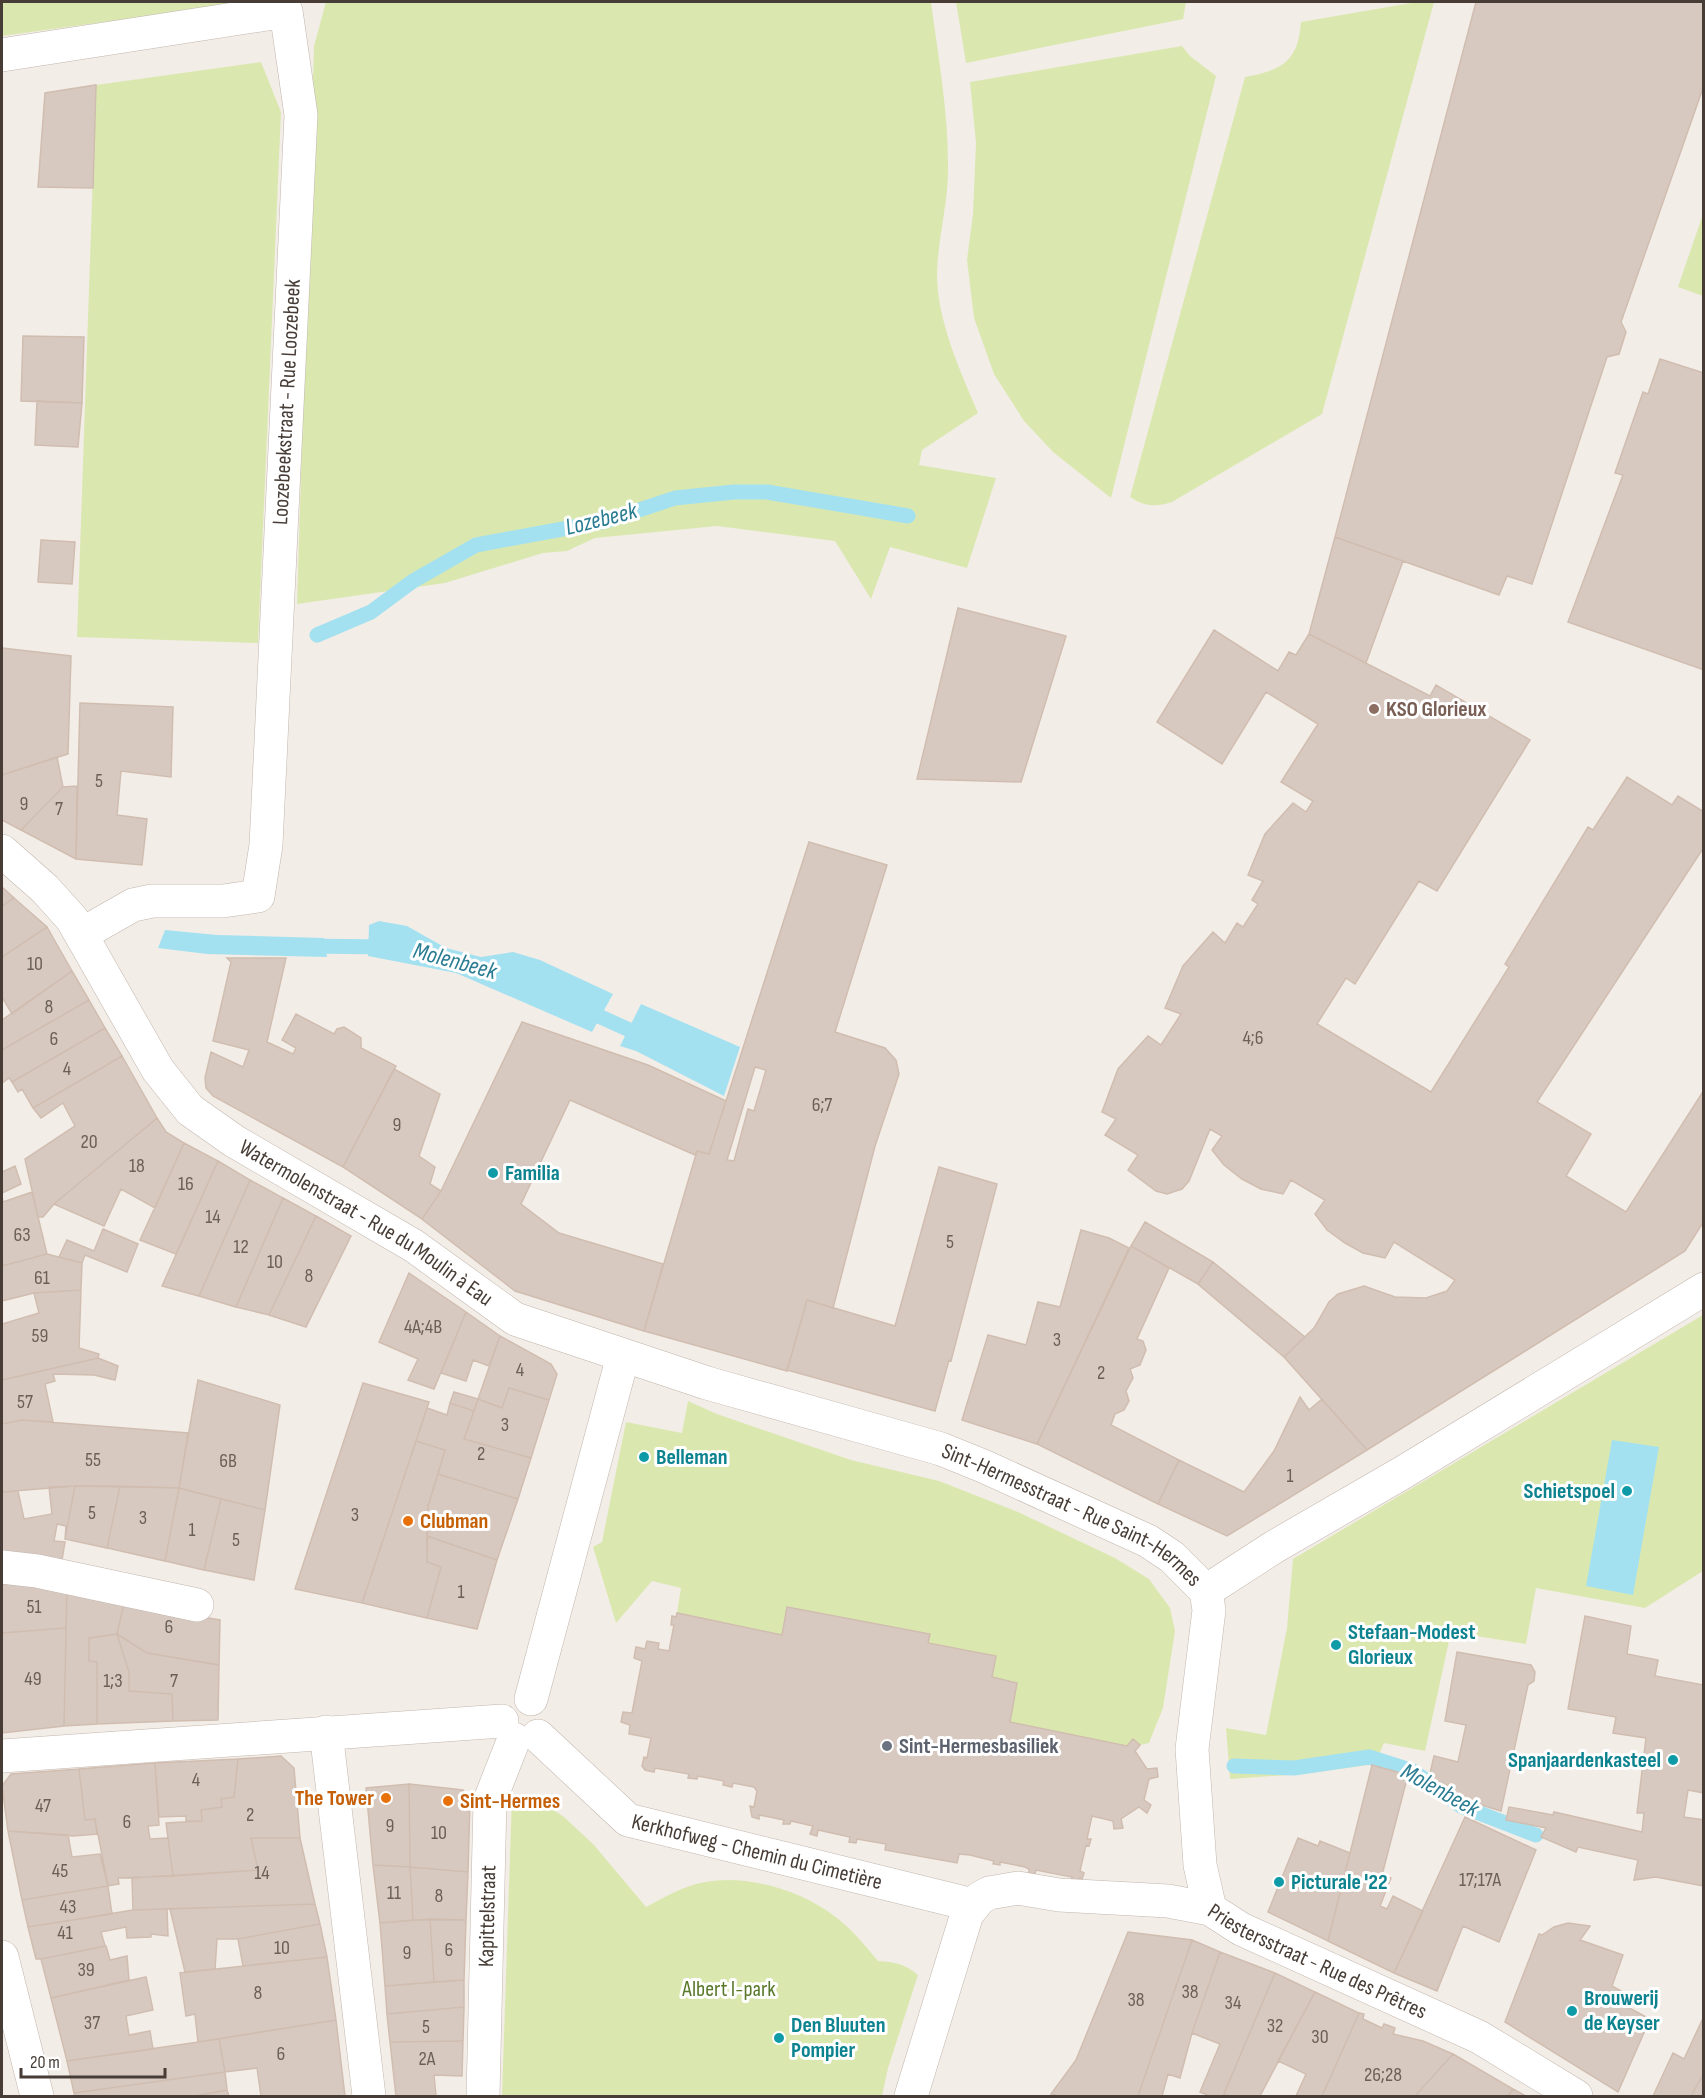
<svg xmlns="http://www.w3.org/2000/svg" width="1705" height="2098" font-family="'Sofia Sans Condensed',sans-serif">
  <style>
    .green { fill: #dae8b0 }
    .water { fill: #a4e1f0 }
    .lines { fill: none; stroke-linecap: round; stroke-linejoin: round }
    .stream { stroke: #a4e1f0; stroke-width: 15 }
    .building { fill: #d8c9c0; stroke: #d0bdb0; stroke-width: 1.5; fill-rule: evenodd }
    .street-casing { stroke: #c2b6ad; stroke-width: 34 }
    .street { stroke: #fff; stroke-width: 33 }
    .education-dot { fill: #8d6e63; stroke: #fff; stroke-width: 2 }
    .culture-dot { fill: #0f9aa8; stroke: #fff; stroke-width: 2 }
    .food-dot { fill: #e8710a; stroke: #fff; stroke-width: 2 }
    .worship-dot { fill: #6b7280; stroke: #fff; stroke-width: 2 }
    .labels { text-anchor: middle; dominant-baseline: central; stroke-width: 6; stroke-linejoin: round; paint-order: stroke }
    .number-label { font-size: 20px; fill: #6b6058 }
    .street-label { font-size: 22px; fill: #473d36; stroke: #fff }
    .education-label { font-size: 22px; font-weight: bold; fill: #785e54; stroke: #fff; text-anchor: start }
    .culture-label { font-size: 22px; font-weight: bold; fill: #0d838f; stroke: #fff; text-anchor: start }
    .food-label { font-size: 22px; font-weight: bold; fill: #c56008; stroke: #fff; text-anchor: start }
    .worship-label { font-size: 22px; font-weight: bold; fill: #5b616d; stroke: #fff; text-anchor: start }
    .park-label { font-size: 22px; fill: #587829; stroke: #fff }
    .water-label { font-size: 24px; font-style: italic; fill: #297c92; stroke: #fff }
  </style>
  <rect width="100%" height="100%" fill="#f3ede7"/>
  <path class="green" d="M2,2h247l-247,34z
    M326,2h605c7,53 17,108 17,162 1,37 -10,73 -11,109 0,48 23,97 41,140l-56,37 -3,15 77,13 -29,90 -77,-21 -19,52 -36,-58 -118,-15 -122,12 -28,13 -24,2 -98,30 -148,21 17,-558z
    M956,2h230l-3,17 -217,44z
    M1417,2h17l-112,412 -150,88c-16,5 -27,5 -42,-5l115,-420c38,-7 53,-16 56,-55z
    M1182,46l8,10 26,20 -105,422 -58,-46 -29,-31 -30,-47 -20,-56 -7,-58 6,-46 3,-71 -6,-61z
    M261,62l20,50 -23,531 -181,-6 19,-552z
    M1703,214v82l-25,-9z
    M1703,1315v256l-58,37 -109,-20 -10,56 -75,-12 -26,119 -41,-8 -9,21 -72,10 -73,5 -4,-51 40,7 21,-107 6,-69z
    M688,1401l29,13 134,46 88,21 79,31 97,46 34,21 21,29 5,23 -12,77 -14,35 -9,2 -7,-6 -6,7 -117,-24 7,-39 -25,-6 4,-21 -68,-13 1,-9 -142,-26 -5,27 -105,-22 4,-25 -29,-7 -36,42 -23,-76 9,-5 24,-120 56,11z
    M512,1795h19l33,22 30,28 52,62c19,-10 37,-21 59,-25 41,-8 95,8 128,33 18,13 31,29 45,46 17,1 27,3 40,14l-30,93 -6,28h-380z"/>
  <path class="water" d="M379,921l28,5 39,22 35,9 32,-5 27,8 73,34 -21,38 -136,-59 -88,-17 1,-31z
    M165,930l52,5 107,3 3,19 -120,-3 -49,-6z
    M641,1004l99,43 -16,49 -88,-45 -16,-5z
    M1612,1440l47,7 -26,148 -47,-9z"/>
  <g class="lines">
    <path class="stream" d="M317,635l54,-23 42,-31 63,-36 130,-24 69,-23 59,-6h33l141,24
      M305,946l84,1
      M581,1008l66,30
      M1234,1766l60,2 75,-11 44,14 48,35 75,29"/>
  </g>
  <path class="building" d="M1476,2h228v83l-83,237 5,10 -7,22 -12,3 -75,227 -25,-8 -8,19 -164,-58z
    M96,85l-3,103 -55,-1 7,-94z
    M23,336l61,1 -2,66 -61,-2z
    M1660,359l44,14v297l-136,-48 55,-147 -8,-2 28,-81 5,2z
    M37,401l45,2 -4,44 -43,-2z
    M1335,537l68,24 -37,102 -57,-29z
    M41,540l34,2 -3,42 -34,-2z
    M958,608l108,28 -45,146 -104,-3z
    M1214,630l64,41 11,-19 7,3 13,-21 121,62 6,-11 94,55 -93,151 -18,-10 -64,103 -9,-6 -29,46 114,68 78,-125 -4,-3 83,-137 5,3 34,-53 45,28 6,-9 26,16v35l-167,255 54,32 -25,42 60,36 78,-122v131l-19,30 -318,199 -83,-93 30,-29 15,-26 9,-8 26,-8 31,11 31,1 21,-7 8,-11 -61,-38 -9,16 -22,-5 -18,-10 -18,-13 -12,-16 10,-14 -34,-20 -8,14 -22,-5 -19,-10 -18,-14 -12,-15 10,-14 -12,-7 -21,52 -7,8 -15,5 -11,-3 -28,-21 10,-15 -33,-20 11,-16 -14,-7 16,-43 30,-33 13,9 20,-31 -16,-6 18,-42 30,-34 12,11 12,-20 6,4 15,-23 -6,-4 11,-19 -15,-6 17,-41 28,-31 13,9 7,-11 -32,-19 37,-58 -52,-32 -44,72 -65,-42z
    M2,648l69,8 -3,98 -66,21z
    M80,703l93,4 -2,70 -50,-6 -4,44 30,4 -5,46 -66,-6z
    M57,757l6,30 -42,43 -19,-10v-45z
    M77,786l-1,73 -55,-29 42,-43z
    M809,842l78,23 -52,167 50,16 11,12 3,14 -24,72 -42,162 -26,-8 -20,71 -143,-40 53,-180 12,3zM755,1067l11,3 -12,41 -6,-2 -14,52 -7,-1z
    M2,887l12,11 -12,8z
    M14,898l33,29 -45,30v-51z
    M47,927l25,44 -60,43 -10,-17v-40z
    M227,958h59l-19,84 26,12 3,-6 -14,-8 14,-26 38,20 3,-5 7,-2 17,11v10l35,18 -53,101 -130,-71 -7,-8 -1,-10 6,-26 32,15 6,-17 -36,-9 18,-79z
    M72,971l17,29 -87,50v-30z
    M89,1000l16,28 -93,54 -3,-4 -7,5v-33z
    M522,1022l126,43 78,36 -17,53 -12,-3 -2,4 -125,-55 -49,104 38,29 104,31 -19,67 -129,-40 -93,-72 19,-28z
    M105,1028l17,28 -89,52 -11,-19 -4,3 -6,-10z
    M122,1056l35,62 -103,86 -11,13h-5l-13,-58 50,-33 -12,-23 -22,15 -8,-10z
    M394,1069l46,25 -21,62 16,11 -5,17 11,7 -19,28 -79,-52z
    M157,1118l9,14 18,11 -29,65 -34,-19 -17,37 -50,-22z
    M184,1143l34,18 -42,93 -36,-14z
    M218,1161l32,19 -51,116 -37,-10z
    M15,1166l6,18 -19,9v-21z
    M939,1167l58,17 -46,177 -2,-1 -14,51 -148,-41 20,-70 88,26z
    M250,1180l33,18 -47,109 -37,-11z
    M32,1192l15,62 -45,12v-70l1,6z
    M283,1198l33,18 -47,99 -33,-8z
    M316,1216l35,20 -45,91 -37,-12z
    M1145,1222l68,40 -15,22 -67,-38z
    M103,1229l35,15 -11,28 -42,-17 -3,8 -23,-6 8,-17 27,11z
    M1081,1230l28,8 20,10 -92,196 -75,-24 26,-85 38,10 12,-43 22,5z
    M1131,1246l38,22 -32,71 6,2 3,9 -6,15 -10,4 3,9 -7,13 3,10 -5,9 -9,4 -4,11 68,35 -21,44 -121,-60z
    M47,1254l35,9 -1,27 -47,3 -32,8v-35z
    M1213,1262l92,75 -21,20 -86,-73z
    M409,1273l57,39 -32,77 -26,-9 10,-21 -39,-17z
    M81,1290l-2,58 20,6 -1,4 -96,22v-56l37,-11 -5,-20z
    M466,1312l34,24 -11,30 -16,-6 -7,21 -25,-8z
    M500,1336l51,28 6,10 -8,26 -40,-12 -7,20 -24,-9z
    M98,1358l20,8 -3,14 -21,-5 -41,-1 2,7 -10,3 8,38 -31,-2 -20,4v-44z
    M198,1380l82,25 -15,105 -86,-22z
    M363,1383l66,19 -67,201 -67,-14z
    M509,1388l40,12 -18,58 -67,-19 14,-40 24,9z
    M454,1392l24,7 -4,12 -24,-8z
    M1300,1397l9,13 13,-11 45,51 -140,86 -69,-32 21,-44 65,32 30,-41z
    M450,1403l24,8 -10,28 67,19 -13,41 -80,-25 7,-24 -29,-9 11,-33 20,7z
    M22,1420l166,13 -9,55 -104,-2 -73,6v-68z
    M416,1441l29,9 -17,56 -1,56 14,5 -14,51 -65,-15z
    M438,1474l80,25 -21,61 -70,-24 1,-30z
    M75,1486l-10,53 1,-13 -9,-2 -3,17 11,1 -4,24 -59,-10v-64l16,-1 6,28 28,-5 -3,-27z
    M75,1486h45l-13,62 -42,-9z
    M120,1486l59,2 -14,73 -58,-13z
    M179,1488l42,11 -17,71 -39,-9z
    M221,1499l44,11 -11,70 -50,-10z
    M427,1536l70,24 -20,69 -50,-11 14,-51 -14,-5z
    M2,1577l65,9 -1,42 -64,5z
    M67,1586l58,13 -8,35 -28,4v23l8,1v62l-33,2z
    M125,1599l52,14 43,7 -1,45 -72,-12 -30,-19z
    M787,1607l143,27 -2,9 68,13 -4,21 25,6 -7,39 117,24 6,-7 7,6 -5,6 12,18 10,-1 1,9 -9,2 -5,21 7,5 -4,8 -8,-6 -18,12 2,9 -9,1 -1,-8 -21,-5 -5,23h4l-2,7 -3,-1 -6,26 4,2 -2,6 -3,-1 -1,4 -7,-1 1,-4 -36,-7 -1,4 -6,-1v-4l-4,-2 -25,-5v3l-7,-1 1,-3 -24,-6 -11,-1 -2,9 -72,-13 1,-6 -29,-5 -1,4 -7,-1 1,-5 -32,-7 -1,6 -7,-2 3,-8 -22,-5 -1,3h-7l1,-4 -25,-5v4l-7,-2 -2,-11 4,1 3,-16 -3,-4 -21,-4 -1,4 -9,-2 1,-4 -26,-5 -1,3 -9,-1 1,-4 -34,-6 -1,4 -9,-2 -3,-4 2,-9 3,1 4,-20 -22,-4 1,-9 -9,-3 2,-10 9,1 10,-52 -8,-3 2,-11 9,2 2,-8 12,2 -1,6 11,2 5,-26h-3l1,-9 4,1 1,-4 105,22z
    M1585,1616l46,10 -4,28 31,6 -3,16 49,9v108l-16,-3 -4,27 20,3v66l-48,-9 -22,3 4,-20 -60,-13 -2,5 -35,-15 5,-9 -40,-8 3,-13 44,8 1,-3 88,20 2,-19h-7l9,-75 -33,-5 3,-16 -48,-8z
    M66,1628l-2,98 -62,7v-100z
    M117,1634l30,19 72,12 -1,55 -45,1 -1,-27 -43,-3v-19z
    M117,1634l12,38v19l43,3 1,27 -76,3v-62l-8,-1v-23z
    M1457,1652l74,13 4,7 -1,9 -6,4 -27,126 -49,-15 1,-8 -24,-10 5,-22 24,6 8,-37 -21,-4z
    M281,1756l13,12 6,70h-49l7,32 -85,6 -7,-53 36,-2 -1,-11 21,-3 -1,-8 13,-2 4,-38z
    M238,1759l-4,38 -13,2 1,8 -21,3 1,11h-16v-5l-27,1 -4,-54z
    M155,1763l4,62 -11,1 2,13 18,-1 5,38 -55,2 1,6 -11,2 -13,-67 -10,1 -6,-51z
    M1372,1765l36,10 -26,100 9,3 -11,28 7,3 6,-13 30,15 -29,62 -66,-32z
    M79,1769l6,51 10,-1 2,15 -24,2 -65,-5 -6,-45 9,-12z
    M409,1784l54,6 7,10 -2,72 -58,-5z
    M409,1784l1,83 -37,-2 -7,-77z
    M1465,1817l71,33 -37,92 -36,-16 -26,65 -43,-18z
    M8,1831l60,4 4,22 28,-3 8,32 -86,14z
    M251,1838h49l15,66 -182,6 -1,-32 126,-8z
    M1298,1838l20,8 2,-5 30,12 -22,88 -60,-29z
    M373,1865l37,2 3,53 -33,3z
    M410,1867l58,5 -2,48h-53z
    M108,1886l4,28 -84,13 -6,-27z
    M315,1904l5,20 -82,15h-21l-2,30 -30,3 -15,-63z
    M167,1909l1,27 -17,-2v3l-24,1 -1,-11 -25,5 4,14 -64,13h-5l-8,-32 105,-17z
    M430,1919l4,63 -49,4 -5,-63z
    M430,1919l36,1 -2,60 -30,2z
    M1568,1923l22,3 -10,14 43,15 -11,31 9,5 -1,12 30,16 -32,73 -113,-70 34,-88 3,1 12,-8z
    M320,1924l7,33 -84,9 -5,-27z
    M1128,1932l64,8 -54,156h-80l-7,-2 25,-34z
    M1192,1940l28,12 -28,81 -12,45 -12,-4 -6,22h-24z
    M106,1946l4,14 17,-4 2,24 -78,18 -10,-39z
    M1220,1952l55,21 -52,123h-13l-10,-4 20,-48 -28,-11z
    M327,1957l9,63 -138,22 -3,-28 -9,2 -6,-43z
    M1275,1973l40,19 -55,104h-31l-5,-2z
    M146,1977l7,33 -27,6 3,19 21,-4 3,18 -86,12 -16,-63z
    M464,1980v27l-77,7 -2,-28z
    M1315,1992l44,21 -37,83h-26l10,-22 -28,-13z
    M464,2007l-1,34 -73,1 -3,-28z
    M1359,2013l5,1 -1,5 19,9 2,-4 11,4 -2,6 30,7 30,13 -38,42h-93z
    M1704,2016v57l-13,23h-38l20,-43 11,6z
    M336,2020l9,76h-84l-4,-28 -32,4 -6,-33z
    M219,2039l6,33 -151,21 -7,-32z
    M463,2041l-1,35 -28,-1 2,21h-40l-6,-54z
    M1453,2054l60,35 -5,7h-93z
    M225,2072l2,18 -32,6h-120l-1,-3z
    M1704,2073v23h-13z
    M1513,2089l13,7h-18z
    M227,2090l2,6h-34z"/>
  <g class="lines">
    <defs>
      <g id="street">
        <path d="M2,55l284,-44 15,104 -35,730 -8,51 -35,5h-71l-19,4 -51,29"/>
        <path id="s1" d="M2,851l43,38 27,30 86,151 32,40 44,31 180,105 101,73 192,64 234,66 42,17 165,75 24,16 34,34 3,19 -17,139 8,116 10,44"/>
        <path d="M2,1567l35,4 160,34"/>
        <path d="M1206,1591l68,-44 128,-74 302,-184"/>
        <path d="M531,1699l92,-343"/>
        <path d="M326,1732l43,364"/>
        <path id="s2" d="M538,1736l90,84 345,85"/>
        <path d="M2,1756l500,-35"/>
        <path d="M2,1957l35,139"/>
        <path id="s3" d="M483,2096l7,-296 24,-61"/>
        <path id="s4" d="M911,2096l56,-182 13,-16 9,-5 29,-5 41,7 109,6 42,8 31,20 238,108 97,59"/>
      </g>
    </defs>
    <use href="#street" class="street-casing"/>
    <use href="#street" class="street"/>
  </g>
  <circle class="education-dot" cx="1374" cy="709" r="6"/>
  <g class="culture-dot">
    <circle cx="493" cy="1173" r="6"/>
    <circle cx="644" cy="1457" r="6"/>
    <circle cx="1627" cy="1491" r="6"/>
    <circle cx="1336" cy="1645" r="6"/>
    <circle cx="1673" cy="1760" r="6"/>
    <circle cx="1279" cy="1882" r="6"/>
    <circle cx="1572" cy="2011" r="6"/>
    <circle cx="779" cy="2038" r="6"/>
  </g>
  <g class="food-dot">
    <circle cx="408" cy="1521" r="6"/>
    <circle cx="386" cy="1798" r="6"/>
    <circle cx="448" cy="1801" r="6"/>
  </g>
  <circle class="worship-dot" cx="887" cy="1746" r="6"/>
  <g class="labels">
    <g class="number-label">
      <text x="99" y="781">5</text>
      <text x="24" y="804">9</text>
      <text x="59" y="809">7</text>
      <text x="35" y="964">10</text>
      <text x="49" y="1007">8</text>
      <text x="1253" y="1038">4;6</text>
      <text x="54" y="1039">6</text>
      <text x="67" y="1069">4</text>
      <text x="822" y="1105">6;7</text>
      <text x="397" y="1125">9</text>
      <text x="89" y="1142">20</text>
      <text x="137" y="1166">18</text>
      <text x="186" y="1184">16</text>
      <text x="213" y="1217">14</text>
      <text x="22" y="1235">63</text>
      <text x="950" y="1242">5</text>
      <text x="241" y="1247">12</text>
      <text x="275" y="1262">10</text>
      <text x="309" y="1276">8</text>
      <text x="42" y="1278">61</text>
      <text x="423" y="1327">4A;4B</text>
      <text x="40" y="1336">59</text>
      <text x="1057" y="1340">3</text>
      <text x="520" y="1370">4</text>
      <text x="1101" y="1373">2</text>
      <text x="25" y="1402">57</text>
      <text x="505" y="1425">3</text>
      <text x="481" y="1454">2</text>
      <text x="93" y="1460">55</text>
      <text x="228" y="1461">6B</text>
      <text x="1290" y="1476">1</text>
      <text x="92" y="1513">5</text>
      <text x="355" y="1515">3</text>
      <text x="143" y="1518">3</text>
      <text x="192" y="1530">1</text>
      <text x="236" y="1540">5</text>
      <text x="461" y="1592">1</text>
      <text x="34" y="1607">51</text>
      <text x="169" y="1627">6</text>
      <text x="33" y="1679">49</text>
      <text x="113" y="1681">1;3</text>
      <text x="174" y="1681">7</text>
      <text x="196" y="1780">4</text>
      <text x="43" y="1806">47</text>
      <text x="250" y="1815">2</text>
      <text x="127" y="1822">6</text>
      <text x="390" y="1826">9</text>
      <text x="439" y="1833">10</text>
      <text x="60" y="1871">45</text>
      <text x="262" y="1873">14</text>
      <text x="1480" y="1880">17;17A</text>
      <text x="394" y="1893">11</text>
      <text x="439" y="1896">8</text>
      <text x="68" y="1907">43</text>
      <text x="65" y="1933">41</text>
      <text x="282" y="1948">10</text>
      <text x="449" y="1950">6</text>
      <text x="407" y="1953">9</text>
      <text x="86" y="1970">39</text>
      <text x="1190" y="1992">38</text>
      <text x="258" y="1993">8</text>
      <text x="1136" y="2000">38</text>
      <text x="1233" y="2003">34</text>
      <text x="92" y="2023">37</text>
      <text x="1275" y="2026">32</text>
      <text x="426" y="2027">5</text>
      <text x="1320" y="2037">30</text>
      <text x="281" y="2054">6</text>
      <text x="427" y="2059">2A</text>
      <text x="1383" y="2075">26;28</text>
    </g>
    <g class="street-label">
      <text transform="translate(287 402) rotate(-87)">Loozebeekstraat - Rue Loozebeek</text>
      <text stroke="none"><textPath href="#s1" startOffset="532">Watermolenstraat - Rue du Moulin à Eau</textPath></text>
      <text stroke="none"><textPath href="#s1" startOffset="1302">Sint-Hermesstraat - Rue Saint-Hermes</textPath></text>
      <text stroke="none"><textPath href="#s2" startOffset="256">Kerkhofweg - Chemin du Cimetière</textPath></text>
      <text stroke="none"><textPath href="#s3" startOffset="180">Kapittelstraat</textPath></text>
      <text stroke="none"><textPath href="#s4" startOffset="564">Priestersstraat - Rue des Prêtres</textPath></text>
    </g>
    <g class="education-label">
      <text x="1386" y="709">KSO Glorieux</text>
    </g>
    <g class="culture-label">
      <text x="505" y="1173">Familia</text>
      <text x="656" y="1457">Belleman</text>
      <text x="1615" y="1491" text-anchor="end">Schietspoel</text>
      <text x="1348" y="1632">Stefaan-Modest<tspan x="1348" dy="25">Glorieux</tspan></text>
      <text x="1661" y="1760" text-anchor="end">Spanjaardenkasteel</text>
      <text x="1291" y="1882">Picturale '22</text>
      <text x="1584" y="1998">Brouwerij<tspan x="1584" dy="25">de Keyser</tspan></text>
      <text x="791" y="2025">Den Bluuten<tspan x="791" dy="25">Pompier</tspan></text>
    </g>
    <g class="food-label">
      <text x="420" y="1521">Clubman</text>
      <text x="374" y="1798" text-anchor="end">The Tower</text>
      <text x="460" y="1801">Sint-Hermes</text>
    </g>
    <g class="worship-label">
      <text x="899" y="1746">Sint-Hermesbasiliek</text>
    </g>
    <g class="park-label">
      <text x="729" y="1989">Albert I-park</text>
    </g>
    <g class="water-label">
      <text transform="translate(601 519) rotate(-14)">Lozebeek</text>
      <text transform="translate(455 961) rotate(15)">Molenbeek</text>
      <text transform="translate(1440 1790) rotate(29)">Molenbeek</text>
    </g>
  </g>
  <rect width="1705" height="2098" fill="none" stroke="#473d36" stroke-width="6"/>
  <path d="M21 2068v9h144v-9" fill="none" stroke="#473d36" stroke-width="3"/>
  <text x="30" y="2068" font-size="18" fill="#473d36" stroke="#ffffff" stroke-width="4.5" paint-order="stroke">20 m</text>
</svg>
